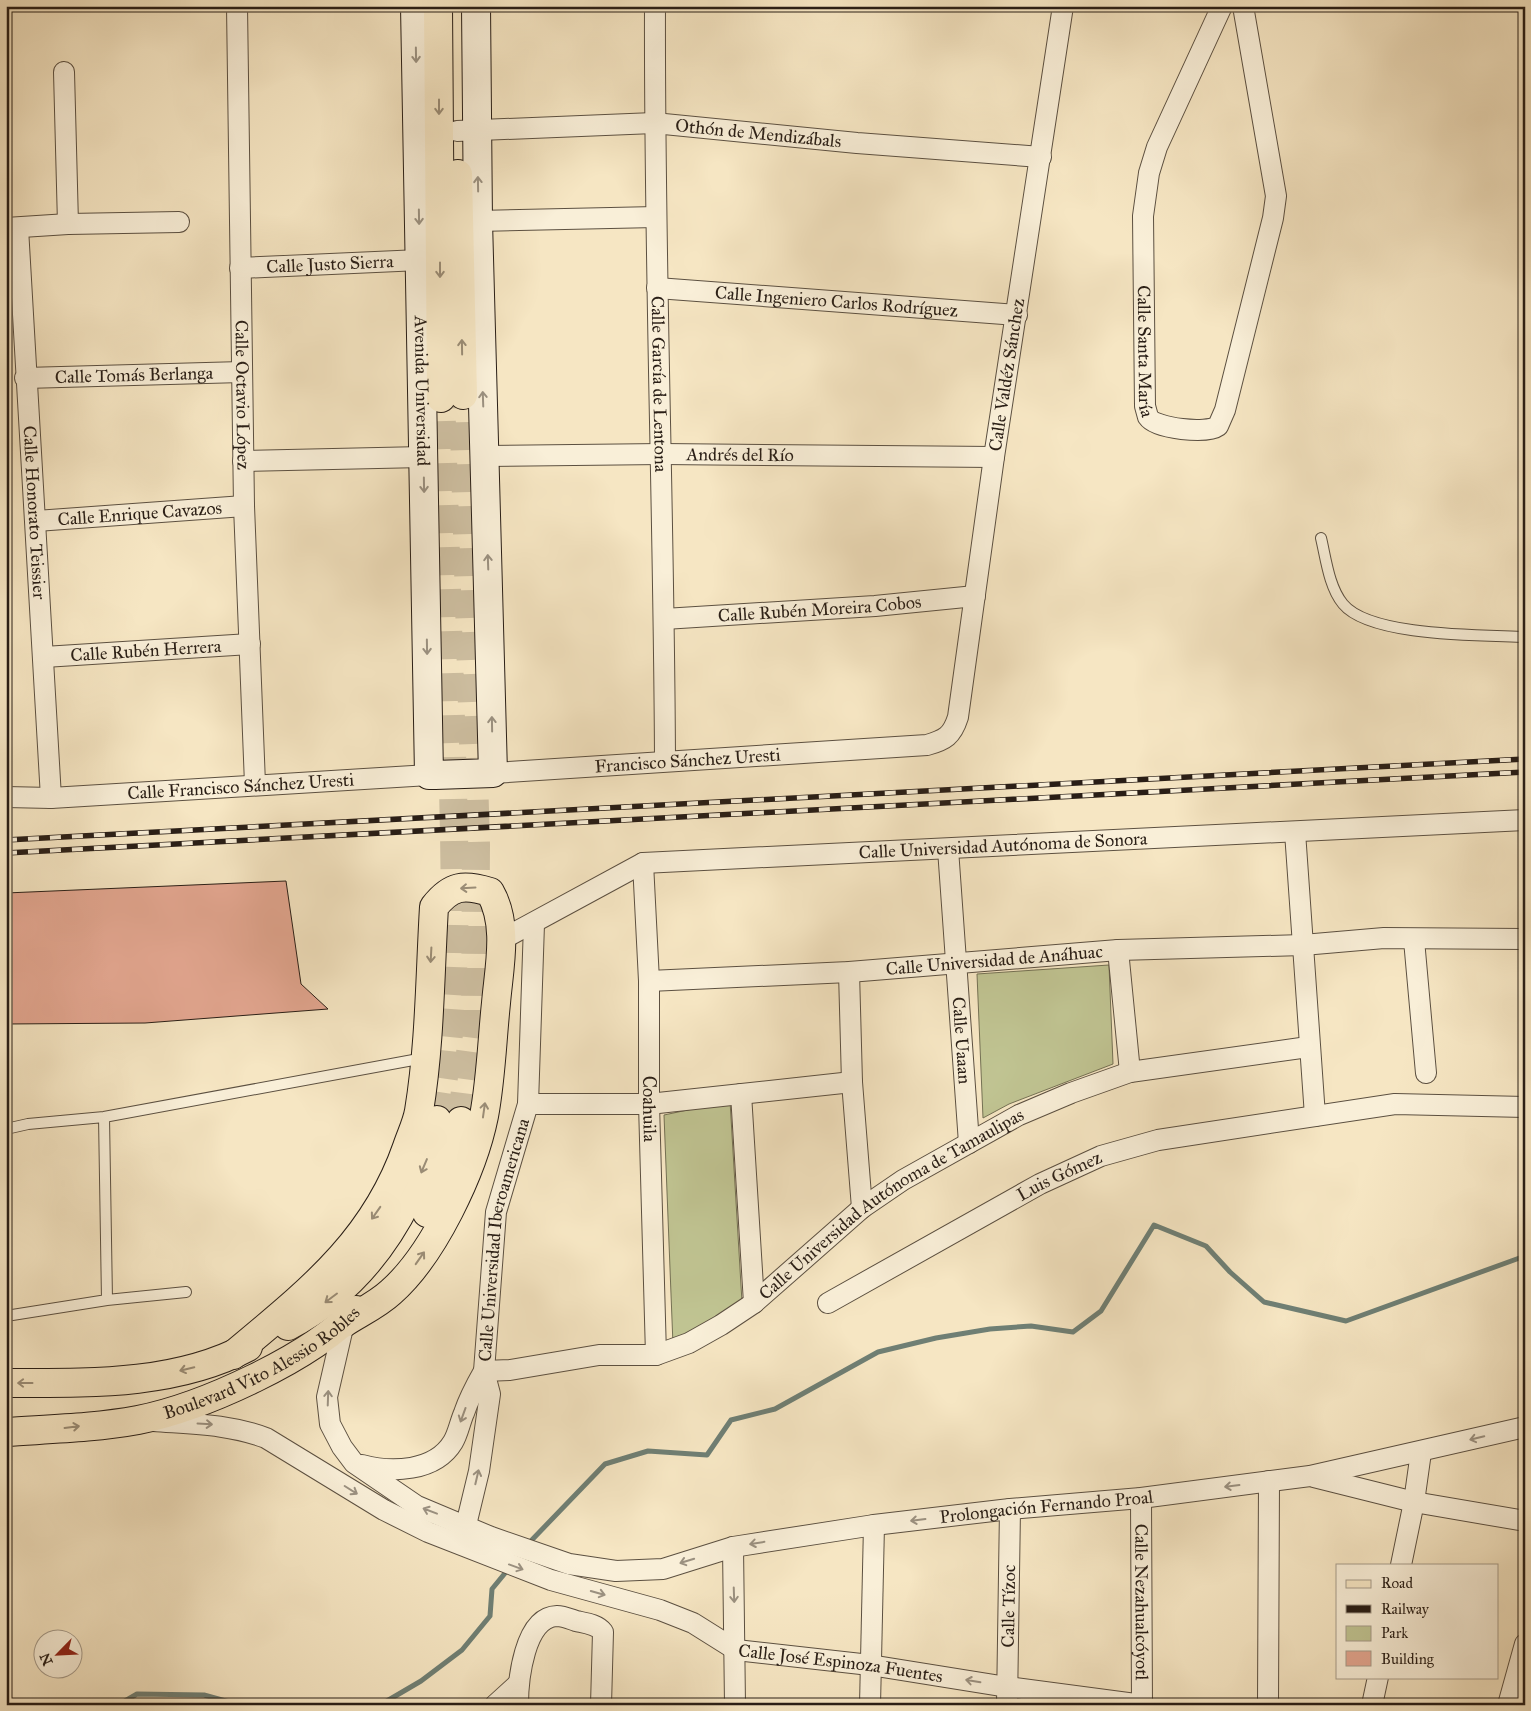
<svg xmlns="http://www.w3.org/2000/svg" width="1531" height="1711" font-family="'IM FELL Great Primer',serif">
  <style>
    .green { fill: #c0c492; stroke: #747154 }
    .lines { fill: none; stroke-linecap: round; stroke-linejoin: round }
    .stream { stroke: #6f7f74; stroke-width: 5 }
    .building { fill: #e3a690; stroke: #291e16 }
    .primary-tunnel { stroke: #cdbea0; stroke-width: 28; stroke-dasharray: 28 14; stroke-linecap: butt }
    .lane-casing { stroke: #5c5041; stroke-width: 12 }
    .street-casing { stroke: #5c5041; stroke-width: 22 }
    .secondary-casing { stroke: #291e16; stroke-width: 30 }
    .primary-casing { stroke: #291e16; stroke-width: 30 }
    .lane { stroke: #f9efd8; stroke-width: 10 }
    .street { stroke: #f9efd8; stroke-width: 20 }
    .secondary { stroke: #f9efd8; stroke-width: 28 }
    .primary { stroke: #f6e6c3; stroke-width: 28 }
    .rail-casing { stroke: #291e16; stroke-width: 5.5 }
    .rail { stroke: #f9efd8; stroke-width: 4; stroke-dasharray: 11; stroke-linecap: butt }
    .oneway { stroke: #9b9181 }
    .oneway2 { stroke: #9a8c75 }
    .labels { text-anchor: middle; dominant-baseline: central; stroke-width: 4; stroke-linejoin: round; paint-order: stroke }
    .street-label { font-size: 18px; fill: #291e16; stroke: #f9efd8 }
  </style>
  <rect width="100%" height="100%" fill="#f6e6c3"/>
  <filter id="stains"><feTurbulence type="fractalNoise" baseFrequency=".004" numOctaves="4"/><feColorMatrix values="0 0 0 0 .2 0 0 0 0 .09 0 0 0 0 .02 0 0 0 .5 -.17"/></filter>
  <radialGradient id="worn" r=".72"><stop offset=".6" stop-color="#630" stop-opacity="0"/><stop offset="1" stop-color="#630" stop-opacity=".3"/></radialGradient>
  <path class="green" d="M1109,965l4,99 -104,40 -26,14 -6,-144z
    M730,1101l12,201 -69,43 -9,-230z"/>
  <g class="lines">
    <path class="stream" d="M527,1545l78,-81 43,-13 59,4 24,-35 44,-11 103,-57 58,-14 54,-9 41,-3 42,6 28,-21 53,-86 52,21 24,26 34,30 82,19 179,-65
      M118,1705l19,-11 67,1 36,10
      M380,1705l41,-24 41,-31 28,-34 2,-27 18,-22"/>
  </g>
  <path class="building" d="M286,881l15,103 27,25 -183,14 -139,1v-131z"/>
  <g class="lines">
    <path class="primary-tunnel" d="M437,1120c23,-122 18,-247 15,-370 -4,-117 -7,-235 -11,-352
      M461,1121l14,-105 1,-171 -13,-450"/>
    <defs>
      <path id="lane" d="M1321,538c5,21 8,49 22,66 27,33 139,31 182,33
        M6,1129l22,-5 76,-7 320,-59
        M107,1300l79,-8
        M6,1316l101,-16 -3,-183"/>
      <g id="street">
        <path id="s1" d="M237,6l7,500 11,278"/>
        <path id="s2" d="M655,6c-1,252 9,504 10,755"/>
        <path id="s3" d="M1222,6l-65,141 -8,26 -6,43 2,190 3,11c8,12 59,17 70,9l7,-16 48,-192 3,-22 -33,-190"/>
        <path d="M64,72l4,152"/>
        <path id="s4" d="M457,131l197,-8 203,20 184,14"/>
        <path d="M478,221l178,-4"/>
        <path d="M6,228l62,-4 111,-2"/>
        <path id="s5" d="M18,228l33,570"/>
        <path id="s6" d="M240,268l180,-8"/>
        <path id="s7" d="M657,288l360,27"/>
        <path id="s8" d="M25,378l217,-6"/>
        <path id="s9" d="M485,456l177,-2 332,3"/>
        <path d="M243,461l180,-4"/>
        <path id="s10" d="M36,521l208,-15"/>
        <path id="s11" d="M664,619l211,-13 100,-10"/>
        <path id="s12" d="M44,657l206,-13"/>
        <path id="s13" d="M493,773l434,-28c18,-5 25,-9 31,-28l36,-260 69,-451"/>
        <path id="s14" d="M6,797l45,1 378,-23"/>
        <path d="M1295,832l20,284"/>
        <path id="s15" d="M948,849l21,294"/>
        <path id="s16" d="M643,863l6,118v123l7,251"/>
        <path id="s17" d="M501,940l142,-77 882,-43"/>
        <path d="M1414,940l12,133"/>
        <path d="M1118,950l12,122"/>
        <path d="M849,972l3,110 10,126"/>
        <path id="s18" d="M649,981l200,-9 269,-22 185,-5 81,-7 141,1"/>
        <path d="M741,1094l13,209"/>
        <path d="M528,1104h121l203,-22"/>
        <path id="s19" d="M828,1303l212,-119 61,-28 57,-16 237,-36 130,3"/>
        <path id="s20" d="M344,1323l-17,74 3,27 12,23 12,16 63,43 74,31 78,27 47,7 47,-2 70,-22 141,-22 136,-16 131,-11 169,-22 215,-49"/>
        <path id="s21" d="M484,1371l26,-1 89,-15h57l33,-12 32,-18 33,-22 108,-95 41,-28 116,-65 52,-22 59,-21 178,-25"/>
        <path id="s22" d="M153,1421c39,3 76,3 113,17l118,72 44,22 123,48 109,30 33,13 43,27 134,15 137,22 136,18"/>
        <path id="s23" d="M362,1465c29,8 73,7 91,-23 5,-8 7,-20 11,-29 5,-15 12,-28 20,-42l12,-159 32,-108 6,-180"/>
        <path d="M1314,1477l100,25 111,19"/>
        <path id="s24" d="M1141,1498l1,207"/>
        <path d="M466,1525l13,-54 11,-77 -6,-23"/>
        <path d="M733,1547l2,158"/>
        <path d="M1401,1565l13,-63 7,-50"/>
        <path d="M495,1705l23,-21"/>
        <path d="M518,1705c0,-24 6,-88 39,-89 6,0 13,3 19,5 9,2 21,3 27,11l-2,73"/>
        <path d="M870,1705l4,-180"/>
        <path id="s25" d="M1007,1705l3,-196"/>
        <path d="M1268,1705l1,-224"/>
        <path d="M1372,1705l6,-28"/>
        <path d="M1508,1705l17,-61"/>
      </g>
      <g id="secondary">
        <path id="s26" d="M415,6l14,769h6l58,-2 -15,-552 -2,-215"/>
      </g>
      <g id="primary">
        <path d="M438,6l3,392"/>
        <path d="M458,174l5,221"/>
        <path d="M427,1213l10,-20 24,-72"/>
        <path d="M288,1326c82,-43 126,-119 149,-206"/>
        <path d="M233,1355c74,-62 141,-113 174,-208 4,-12 10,-24 12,-36 11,-67 11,-137 15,-204 17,-22 30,-23 56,-15 19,33 9,75 6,111 -4,38 -5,76 -12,113 -11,55 -51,139 -93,176 -14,13 -32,21 -47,31"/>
        <path d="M6,1383c80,0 169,3 242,-36"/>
        <path id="s27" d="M6,1432c44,-3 89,-4 132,-12 65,-13 173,-62 218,-110"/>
      </g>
    </defs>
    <use href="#lane" class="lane-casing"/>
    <use href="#street" class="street-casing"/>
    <use href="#secondary" class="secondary-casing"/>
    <use href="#primary" class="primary-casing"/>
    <use href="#lane" class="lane"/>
    <use href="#street" class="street"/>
    <use href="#secondary" class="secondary"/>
    <use href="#primary" class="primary"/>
    <defs>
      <path id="rail" d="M6,840l1519,-81
        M6,853l1519,-81"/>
    </defs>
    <use href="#rail" class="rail-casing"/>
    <use href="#rail" class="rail"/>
  </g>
  <defs><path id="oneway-shaft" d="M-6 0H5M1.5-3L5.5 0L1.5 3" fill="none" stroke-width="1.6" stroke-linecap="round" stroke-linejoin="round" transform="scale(1.25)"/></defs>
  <g class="oneway">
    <use href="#oneway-shaft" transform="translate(416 55) rotate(89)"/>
    <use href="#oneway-shaft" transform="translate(478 184) rotate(-91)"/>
    <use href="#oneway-shaft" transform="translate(419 217) rotate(89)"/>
    <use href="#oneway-shaft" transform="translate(483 399) rotate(-92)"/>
    <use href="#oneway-shaft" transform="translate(424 485) rotate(89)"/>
    <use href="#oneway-shaft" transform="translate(488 562) rotate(-92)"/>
    <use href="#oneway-shaft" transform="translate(427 647) rotate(89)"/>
    <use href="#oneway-shaft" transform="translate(492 724) rotate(-91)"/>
    <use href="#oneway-shaft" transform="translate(328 1398) rotate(-88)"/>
    <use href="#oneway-shaft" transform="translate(463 1415) rotate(110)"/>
    <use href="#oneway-shaft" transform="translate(205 1424) rotate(3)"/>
    <use href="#oneway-shaft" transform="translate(1477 1438) rotate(166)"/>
    <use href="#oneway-shaft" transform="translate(477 1477) rotate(-77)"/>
    <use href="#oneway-shaft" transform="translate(1232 1486) rotate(173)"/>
    <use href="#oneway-shaft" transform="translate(351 1490) rotate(32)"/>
    <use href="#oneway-shaft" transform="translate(430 1511) rotate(-159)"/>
    <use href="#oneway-shaft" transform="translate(918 1520) rotate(173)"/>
    <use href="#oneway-shaft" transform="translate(757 1543) rotate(171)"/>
    <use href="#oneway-shaft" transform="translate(687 1561) rotate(163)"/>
    <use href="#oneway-shaft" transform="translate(516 1567) rotate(20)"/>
    <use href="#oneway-shaft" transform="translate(598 1593) rotate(16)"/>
    <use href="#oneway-shaft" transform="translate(734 1595) rotate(88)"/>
    <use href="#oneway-shaft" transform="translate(973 1681) rotate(-171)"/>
  </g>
  <g class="oneway2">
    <use href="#oneway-shaft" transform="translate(439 107) rotate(90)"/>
    <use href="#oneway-shaft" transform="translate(440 270) rotate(90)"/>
    <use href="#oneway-shaft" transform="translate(462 347) rotate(-91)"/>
    <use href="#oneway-shaft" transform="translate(468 888) rotate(177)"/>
    <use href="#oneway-shaft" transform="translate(431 955) rotate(93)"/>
    <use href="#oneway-shaft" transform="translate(484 1110) rotate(-82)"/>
    <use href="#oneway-shaft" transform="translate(424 1166) rotate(113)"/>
    <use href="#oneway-shaft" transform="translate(376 1213) rotate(125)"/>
    <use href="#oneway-shaft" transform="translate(420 1258) rotate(-55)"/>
    <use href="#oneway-shaft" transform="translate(331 1298) rotate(143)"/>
    <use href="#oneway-shaft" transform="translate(187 1369) rotate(167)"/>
    <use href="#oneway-shaft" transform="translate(25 1383) rotate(180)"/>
    <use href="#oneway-shaft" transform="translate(72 1427) rotate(-7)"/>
  </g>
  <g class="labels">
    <g class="street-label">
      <text stroke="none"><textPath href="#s4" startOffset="302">Othón de Mendizábals</textPath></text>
      <text stroke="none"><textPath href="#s6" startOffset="90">Calle Justo Sierra</textPath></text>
      <text stroke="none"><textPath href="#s7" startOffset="180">Calle Ingeniero Carlos Rodríguez</textPath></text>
      <text stroke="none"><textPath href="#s3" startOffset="361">Calle Santa María</textPath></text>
      <text stroke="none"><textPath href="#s8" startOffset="109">Calle Tomás Berlanga</textPath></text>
      <text stroke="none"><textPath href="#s13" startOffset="825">Calle Valdéz Sánchez</textPath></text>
      <text stroke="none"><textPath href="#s2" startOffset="378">Calle García de Lentona</textPath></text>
      <text stroke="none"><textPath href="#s26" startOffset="385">Avenida Universidad</textPath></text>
      <text stroke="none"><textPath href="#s1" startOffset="389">Calle Octavio López</textPath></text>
      <text stroke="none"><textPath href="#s9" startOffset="255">Andrés del Río</textPath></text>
      <text stroke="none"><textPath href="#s5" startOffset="285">Calle Honorato Teissier</textPath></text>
      <text stroke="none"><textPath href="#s10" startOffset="104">Calle Enrique Cavazos</textPath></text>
      <text stroke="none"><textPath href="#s11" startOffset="156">Calle Rubén Moreira Cobos</textPath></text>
      <text stroke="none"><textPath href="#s12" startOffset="102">Calle Rubén Herrera</textPath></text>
      <text stroke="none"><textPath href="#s13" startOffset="195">Francisco Sánchez Uresti</textPath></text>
      <text stroke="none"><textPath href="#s14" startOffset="235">Calle Francisco Sánchez Uresti</textPath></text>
      <text stroke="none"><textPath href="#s17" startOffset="522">Calle Universidad Autónoma de Sonora</textPath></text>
      <text stroke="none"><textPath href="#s18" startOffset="346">Calle Universidad de Anáhuac</textPath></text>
      <text stroke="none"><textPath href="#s15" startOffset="192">Calle Uaaan</textPath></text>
      <text stroke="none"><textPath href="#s16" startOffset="246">Coahuila</textPath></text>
      <text stroke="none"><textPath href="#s19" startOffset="264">Luis Gómez</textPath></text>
      <text stroke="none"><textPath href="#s21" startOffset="455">Calle Universidad Autónoma de Tamaulipas</textPath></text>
      <text stroke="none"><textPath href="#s23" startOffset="311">Calle Universidad Iberoamericana</textPath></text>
      <text stroke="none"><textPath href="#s27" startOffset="270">Boulevard Vito Alessio Robles</textPath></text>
      <text stroke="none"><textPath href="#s20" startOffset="872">Prolongación Fernando Proal</textPath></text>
      <text stroke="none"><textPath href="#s24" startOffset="104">Calle Nezahualcóyotl</textPath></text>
      <text stroke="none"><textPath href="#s25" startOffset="99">Calle Tízoc</textPath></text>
      <text stroke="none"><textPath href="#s22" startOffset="739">Calle José Espinoza Fuentes</textPath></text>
    </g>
  </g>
  <rect width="1531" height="1711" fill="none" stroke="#f6e6c3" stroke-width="25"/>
  <rect x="8" y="8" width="1516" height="1696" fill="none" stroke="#291e16" stroke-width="2.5"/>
  <rect x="12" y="12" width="1506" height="1686" fill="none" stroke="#291e16"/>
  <rect x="1336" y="1564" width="162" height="115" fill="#f9efd8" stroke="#a69b8a"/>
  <rect x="1346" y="1580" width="25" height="8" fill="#f6e6c3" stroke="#a69b8a"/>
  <text x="1381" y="1588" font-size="15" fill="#291e16">Road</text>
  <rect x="1346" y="1605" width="25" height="8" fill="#291e16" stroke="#a69b8a"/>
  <text x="1381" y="1614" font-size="15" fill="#291e16">Railway</text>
  <rect x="1346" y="1626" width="25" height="15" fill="#c0c492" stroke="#a69b8a"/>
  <text x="1381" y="1638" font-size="15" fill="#291e16">Park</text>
  <rect x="1346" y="1651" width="25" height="15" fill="#e3a690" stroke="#a69b8a"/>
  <text x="1381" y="1664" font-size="15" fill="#291e16">Building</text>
  <g transform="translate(58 1654) rotate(246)"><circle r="24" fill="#f9efd8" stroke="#a69b8a"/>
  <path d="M0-4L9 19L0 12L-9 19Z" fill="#8f2418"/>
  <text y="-8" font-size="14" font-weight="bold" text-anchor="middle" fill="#291e16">N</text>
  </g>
  <rect width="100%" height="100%" filter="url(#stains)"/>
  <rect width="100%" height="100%" fill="url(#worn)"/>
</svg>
